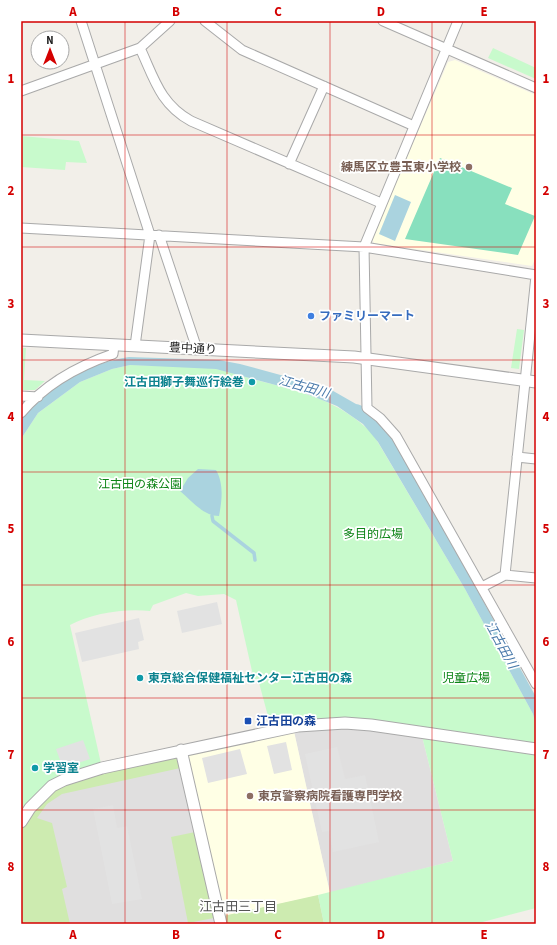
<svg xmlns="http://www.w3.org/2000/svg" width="557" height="945" font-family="'Source Sans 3','Noto Sans JP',sans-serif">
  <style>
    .residential { fill: #e0dfdf }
    .education { fill: #ffffe5 }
    .grass { fill: #cdebb0 }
    .park { fill: #c8facc }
    .pitch { fill: #88e0be }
    .parking { fill: #e2e2e2 }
    .water { fill: #aad3df }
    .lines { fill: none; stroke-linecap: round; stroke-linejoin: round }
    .stream { stroke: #aad3df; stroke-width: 3.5 }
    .minor-casing { stroke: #a9a9a9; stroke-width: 11 }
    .tertiary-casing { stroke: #a9a9a9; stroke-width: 13 }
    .minor { stroke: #fff; stroke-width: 9 }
    .tertiary { stroke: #fff; stroke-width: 11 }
    .grid { fill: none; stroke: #d40000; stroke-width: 1; stroke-opacity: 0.55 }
    .education-dot { fill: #8d6e63; stroke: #fff; stroke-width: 1.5 }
    .shop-dot { fill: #3f7fe0; stroke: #fff; stroke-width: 1.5 }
    .culture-dot { fill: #0f9aa8; stroke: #fff; stroke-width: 1.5 }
    .transit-dot { fill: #1a4fb4; stroke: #fff; stroke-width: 1.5 }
    .labels { text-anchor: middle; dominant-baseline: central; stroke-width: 3.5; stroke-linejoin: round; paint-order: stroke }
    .education-label { font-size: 12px; font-weight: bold; fill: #785e54; stroke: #fff; text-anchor: end }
    .shop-label { font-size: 12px; font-weight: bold; fill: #366cbe; stroke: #fff; text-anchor: start }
    .street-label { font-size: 12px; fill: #222; stroke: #fff }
    .culture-label { font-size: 12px; font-weight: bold; fill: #0d838f; stroke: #fff; text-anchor: start }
    .park-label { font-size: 12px; fill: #0c8416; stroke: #fff }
    .transit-label { font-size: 12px; font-weight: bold; fill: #164399; stroke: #fff; text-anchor: start }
    .water-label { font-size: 13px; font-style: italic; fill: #4a7aab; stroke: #fff }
    .neighbourhood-label { font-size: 13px; fill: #555; stroke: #fff }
    .neatline { fill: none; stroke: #d40000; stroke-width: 1.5 }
    .grid-label { font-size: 13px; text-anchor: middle; font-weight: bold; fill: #d40000 }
  </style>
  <rect width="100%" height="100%" fill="#f2efe9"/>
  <path class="residential" d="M303,725l118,7 32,129 -123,32 -37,-166z
    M181,750l38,167 99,-22 6,29h-303l19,-128z"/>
  <path class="education" d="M455,60l81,35v162l-4,9 -158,-23 -2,-4 76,-177z
    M293,727l37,166 -111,24 -38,-167z"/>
  <path class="grass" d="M181,750l4,17 -123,27 -15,10 -10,14 15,5 15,64 -5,2 8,35h-49v-154l32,7z
    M200,831l19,86 99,-22 6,29h-103l-2,-7 -31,6 -17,-86z"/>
  <path class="park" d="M493,48l43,20v11l-48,-21z
    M21,136l58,5 8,22 -21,-1 -1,8 -44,-3z
    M517,329l7,1 -5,39 -8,-1z
    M21,348h5l-2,32 21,1 -10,9h-14z
    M130,365c27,1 53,0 79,3 16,1 32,8 47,12 46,12 83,20 117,54l92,155 68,125 3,11v183l-61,16h-151l-6,-29 135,-34 -32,-129 -76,-9 -73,8 -14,-52 -4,1 -18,-80 -12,-6 -26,2 -12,-3 -33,12 -3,6c-24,-3 -59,2 -80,14l32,143 -38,12 -43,42v-383l17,-26 42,-31 32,-13z"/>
  <path class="pitch" d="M440,158l72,30 -7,16 30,12 -17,39 -113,-16z"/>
  <path class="parking" d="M217,602l5,22 -40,9 -5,-22z
    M139,618l5,22 -6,2 1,7 -57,13 -7,-29z
    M83,740l7,19 -27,9 -7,-19z
    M286,742l6,28 -18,4 -7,-28z
    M337,747l8,32 20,-4 14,67 -46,10 -4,-21 -7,1 -17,-78z
    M240,749l7,25 -39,9 -6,-25z
    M113,805l4,23 10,-2 15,73 -30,5 -19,-95z"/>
  <path class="water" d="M395,195l16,7 -16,39 -16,-7z
    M129,357l90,3 21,4 88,24 28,16c13,1 31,29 40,39l140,254v28l-3,-11 -68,-125 -87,-147 -15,-18 -26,-18 -35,-14 -86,-23 -86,-4 -18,4 -32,13 -42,31 -17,26v-21c24,-33 69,-55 108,-61z
    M198,469l18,1c8,14 6,30 3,46 -16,0 -28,-16 -39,-25l8,-13z"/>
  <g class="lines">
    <path class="stream" d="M212,516l1,5 41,32 1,7"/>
    <defs>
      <path id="minor" d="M81,21l69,214 -15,111
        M205,21l37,29 172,76
        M383,21l153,67
        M458,21l-94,226 3,161 13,10 16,18 140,248
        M140,48c14,30 20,56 51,73l190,82
        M21,91l119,-43 30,-27
        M289,164l35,-78
        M21,228l343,19 172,28
        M159,235l38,114
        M21,396l17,1
        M21,413c24,-29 57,-47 92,-59l1,-9
        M517,457l19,2
        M505,575l31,-299
        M482,587l23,-12 31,3"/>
      <path id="tertiary" d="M21,340l333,17 182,25
        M181,750l40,174
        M21,822l9,-14 22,-22 12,-6 38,-12 196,-42 47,-3 26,2 165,24"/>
    </defs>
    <use href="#minor" class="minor-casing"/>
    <use href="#tertiary" class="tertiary-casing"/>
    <use href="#minor" class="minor"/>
    <use href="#tertiary" class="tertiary"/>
  </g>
  <path class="grid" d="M125,21v903M227,21v903M330,21v903M432,21v903M21,135h515M21,247h515M21,360h515M21,472h515M21,585h515M21,698h515M21,810h515"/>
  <g class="education-dot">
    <circle cx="469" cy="167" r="4"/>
    <circle cx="250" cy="796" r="4"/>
  </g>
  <circle class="shop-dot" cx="311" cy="316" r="4"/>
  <g class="culture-dot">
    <circle cx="252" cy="382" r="4"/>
    <circle cx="140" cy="678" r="4"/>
    <circle cx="35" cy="768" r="4"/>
  </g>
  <rect class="transit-dot" x="244" y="717" width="8" height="8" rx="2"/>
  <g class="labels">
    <g class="education-label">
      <text x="461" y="167">練馬区立豊玉東小学校</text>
      <text x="258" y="796" text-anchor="start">東京警察病院看護専門学校</text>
    </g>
    <g class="shop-label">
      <text x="319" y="316">ファミリーマート</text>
    </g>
    <g class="street-label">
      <text transform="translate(193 349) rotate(3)">豊中通り</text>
    </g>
    <g class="culture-label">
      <text x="244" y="382" text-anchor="end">江古田獅子舞巡行絵巻</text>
      <text x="148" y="678">東京総合保健福祉センター江古田の森</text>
      <text x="43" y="768">学習室</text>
    </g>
    <g class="park-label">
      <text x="140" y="484">江古田の森公園</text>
      <text x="373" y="534">多目的広場</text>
      <text x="466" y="678">児童広場</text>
    </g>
    <g class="transit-label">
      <text x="256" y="721">江古田の森</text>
    </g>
    <g class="water-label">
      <text transform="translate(304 387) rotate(16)">江古田川</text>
      <text transform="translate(501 645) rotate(61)">江古田川</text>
    </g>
    <g class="neighbourhood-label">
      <text x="238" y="907">江古田三丁目</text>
    </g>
  </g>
  <rect width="557" height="945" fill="none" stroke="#ffffff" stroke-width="44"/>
  <g transform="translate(50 50)"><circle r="19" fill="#ffffff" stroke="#a7a7a7"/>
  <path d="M0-3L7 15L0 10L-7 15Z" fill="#d40000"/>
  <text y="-6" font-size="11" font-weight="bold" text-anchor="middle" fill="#222222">N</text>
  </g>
  <rect x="22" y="22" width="513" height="901" class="neatline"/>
  <g class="grid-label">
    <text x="73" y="16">A</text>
    <text x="176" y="16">B</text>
    <text x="278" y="16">C</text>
    <text x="381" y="16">D</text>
    <text x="484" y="16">E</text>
    <text x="11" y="83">1</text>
    <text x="546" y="83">1</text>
    <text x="11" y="195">2</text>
    <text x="546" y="195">2</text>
    <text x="11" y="308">3</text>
    <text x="546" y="308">3</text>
    <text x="11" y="421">4</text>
    <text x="546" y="421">4</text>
    <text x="11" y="533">5</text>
    <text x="546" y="533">5</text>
    <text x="11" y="646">6</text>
    <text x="546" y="646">6</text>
    <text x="11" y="759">7</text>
    <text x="546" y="759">7</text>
    <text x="11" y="871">8</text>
    <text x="546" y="871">8</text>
    <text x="73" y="939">A</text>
    <text x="176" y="939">B</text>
    <text x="278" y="939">C</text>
    <text x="381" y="939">D</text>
    <text x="484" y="939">E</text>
  </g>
</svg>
